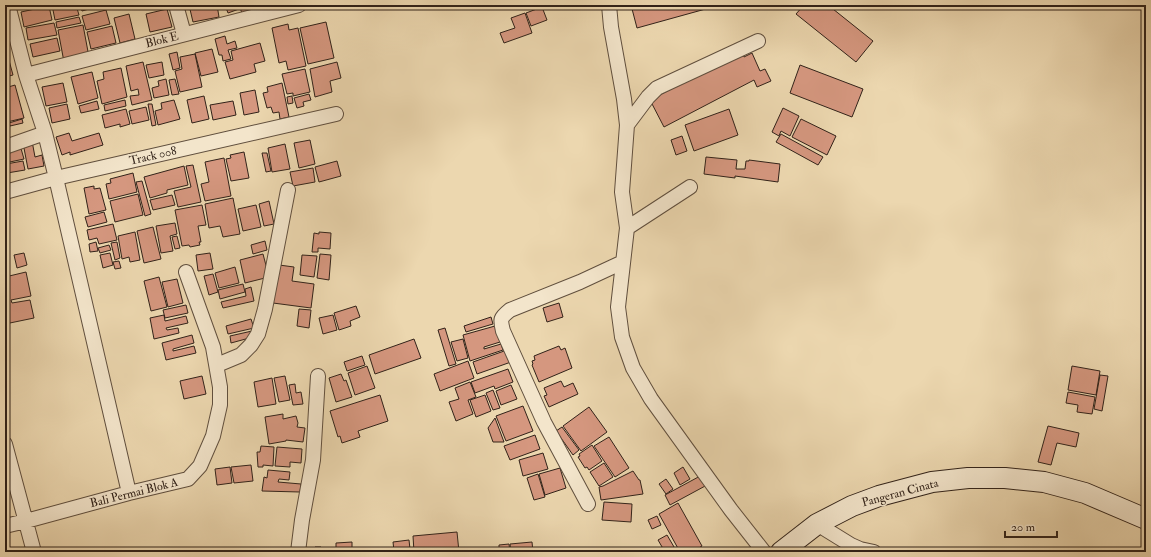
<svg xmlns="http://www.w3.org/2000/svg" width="1151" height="557" font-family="'IM FELL Double Pica',serif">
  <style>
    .building { fill: #d5977f; stroke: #312219 }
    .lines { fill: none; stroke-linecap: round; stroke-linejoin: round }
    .street-casing { stroke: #604f3e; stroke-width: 16 }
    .secondary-casing { stroke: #312219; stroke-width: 22 }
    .street { stroke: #f3e5cb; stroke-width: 14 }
    .secondary { stroke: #f3e5cb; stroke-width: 20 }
    .labels { text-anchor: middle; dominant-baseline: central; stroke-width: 3; stroke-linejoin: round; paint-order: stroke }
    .street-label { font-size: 12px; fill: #312219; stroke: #f3e5cb }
  </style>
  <rect width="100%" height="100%" fill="#ecd7af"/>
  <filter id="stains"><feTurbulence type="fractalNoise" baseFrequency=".005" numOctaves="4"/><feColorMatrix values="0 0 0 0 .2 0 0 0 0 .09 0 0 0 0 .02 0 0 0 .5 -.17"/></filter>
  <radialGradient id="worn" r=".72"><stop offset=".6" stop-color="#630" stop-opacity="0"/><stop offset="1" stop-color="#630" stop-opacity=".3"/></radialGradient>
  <path class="building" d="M19,5h21l-20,4z
    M52,5h24l3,10 -24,5z
    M80,5h23l-21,6z
    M189,5h28l2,12 -26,5z
    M225,5h13l1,4 -11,4z
    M239,5h23l-9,3v3l-10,5z
    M631,5h89l-83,23z
    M804,5h24l45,36 -17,21 -60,-48z
    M49,6l3,14 -28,7 -3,-15z
    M542,7l5,13 -16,6 -5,-13z
    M167,9l5,18 -22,5 -4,-18z
    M106,10l4,14 -24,6 -4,-14z
    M525,13l7,20 -28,10 -4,-10 15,-5 -4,-10z
    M129,14l6,25 -15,4 -6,-25z
    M79,17l2,6 -24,5 -1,-6z
    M326,22l8,36 -26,6 -8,-36z
    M54,23l3,12 -29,5 -2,-12z
    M288,24l1,6 9,-2 8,38 -18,4 -2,-9 -7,2 -7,-35z
    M83,25l6,32 -25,5 -6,-32z
    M112,26l4,17 -25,6 -4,-17z
    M5,35l4,13 -4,1z
    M225,36l2,8 8,-3 2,7 -9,2 3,9 -8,2 -1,-6h-3l-4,-16z
    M57,38l3,13 -27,6 -3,-13z
    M260,43l5,18 -11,3 2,8 -26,7 -5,-17 8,-2 -2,-9z
    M212,49l6,23 -17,4 -6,-23z
    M177,52l3,16 -7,2 -4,-16z
    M7,53l6,22 -8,2v-23z
    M742,53l2,4 8,-4 8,18 5,-2 6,12 -14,6 -3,-7 -90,47 -14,-27z
    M195,54l7,33 -22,5 -5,-21 7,-2 -2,-12z
    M143,62l9,38 -20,5 -2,-9 9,-1 -1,-6 -7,2 -5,-25z
    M162,62l2,13 -15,3 -3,-13z
    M337,62l4,16 -11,3 2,11 -17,5 -5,-28z
    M800,65l63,24 -11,28 -62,-24z
    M121,68l6,29 -25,7 -5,-23 7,-2 -1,-7z
    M305,69l5,23 -17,4v-3l-6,1 -5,-20z
    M92,72l6,26 -20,6 -7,-27z
    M166,79l3,16 -15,3 -2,-10 7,-2 -1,-5z
    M175,79l4,15 -7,1 -3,-15z
    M63,83l4,19 -21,4 -4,-19z
    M282,83l7,34 -9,2 -1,-7 -6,1 -2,-6 -4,1 -4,-15 5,-1 -1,-5z
    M15,85l9,33 -17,4 1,4 -3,1v-39z
    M255,90l4,22 -15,3 -4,-22z
    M309,94l2,6 -8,2 1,4 -7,2 -3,-10z
    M204,96l5,23 -17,4 -5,-23z
    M292,96l1,7 -5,1 -1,-7z
    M125,100l1,6 -21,5 -1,-6z
    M174,100l6,19 -22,6 -3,-14 7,-2 -1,-6z
    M97,101l2,8 -18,4 -2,-7z
    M233,101l3,14 -23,5 -3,-15z
    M67,104l3,15 -18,4 -3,-15z
    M148,104h4l4,21 -4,1z
    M146,107l3,13 -17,4 -3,-13z
    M783,108l16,8 -9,20 -9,-5 -2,5 -7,-4z
    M126,109l4,15 -10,3v-3l-15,4 -3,-13z
    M729,109l9,26 -44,16 -9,-26z
    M22,119l1,4 -13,3 -1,-3z
    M801,119l35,17 -9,19 -35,-18z
    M69,133l3,8 27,-8 4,12 -33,10v-3l-8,3 -6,-18z
    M781,134l42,23 -5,8 -42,-23z
    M682,136l5,15 -11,4 -5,-15z
    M310,140l5,24 -16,4 -5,-25z
    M32,141l3,16 7,-2 2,11 -16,3 -5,-26z
    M285,144l5,25 -18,3 -4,-24z
    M20,145l4,14 -19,4v-15z
    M244,152l5,26 -18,3 -5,-22 5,-1 -1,-3z
    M262,153h5l4,18 -5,1z
    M706,157l31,3 -1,9h9l1,-8h3v-1l31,4 -2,18 -43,-6v2l-31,-4z
    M224,158l7,38 -26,5 -4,-17 8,-2 -4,-20z
    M23,161l2,9 -18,3 -1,-9z
    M337,161l4,15 -22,6 -4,-15z
    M193,165l8,37 -23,5 -4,-16 17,-4 -5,-21z
    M184,166l4,19 -21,5v3l-17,5 -6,-21z
    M313,168l2,14 -22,4 -3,-14z
    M133,173l4,19 -28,7 -3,-15 5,-1 -1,-4z
    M142,181l9,33 -6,2 -9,-34z
    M94,186v3l6,-1 6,22 -17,4 -5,-26z
    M138,194l5,21 -28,7 -5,-21z
    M172,195l3,10 -22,5 -3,-10z
    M233,198l7,36 -17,3 -3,-11 -11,2 -4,-24z
    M269,201l5,23 -10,2 -5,-22z
    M202,205l4,20 -8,1 3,16h-2l1,3 -10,2 -1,-2 -7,1 -7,-36z
    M256,205l5,22 -18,4 -5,-22z
    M104,212l3,10 -19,5 -3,-10z
    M175,223l2,11 -7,2 3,15 -12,2 -5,-27z
    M113,224l4,16 -18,4 -2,-6 -8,2 -2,-10z
    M153,227l8,32 -17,4 -7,-32z
    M135,232l5,28 -10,2 -1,-5 -7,2 -4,-23z
    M319,232l12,1 -1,16 -12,-1v4h-6l2,-19 5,1z
    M177,236l3,12 -5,1 -3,-12z
    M265,241l2,9 -14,4 -2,-9z
    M96,242l2,9 -8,1 -1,-8z
    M117,242l3,16 -5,2 -4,-17z
    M109,245l2,5 -11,3 -2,-5z
    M24,253l3,12 -10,3 -3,-13z
    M110,253l3,12 -10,3 -3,-13z
    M210,253l3,16 -15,2 -2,-16z
    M263,254l6,23 -24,6 -5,-23z
    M320,254l11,1 -2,25 -12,-2z
    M302,255l15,1 -3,21 -14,-2z
    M119,261l2,7 -6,1 -2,-7z
    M279,265l15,2 -2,14 22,3 -3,24 -38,-5z
    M235,267l4,16 -20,5 -4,-15z
    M26,272l5,24 -20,4 1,3 18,-3 4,18 -29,6v-47z
    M213,274l5,18 -9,3 -5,-19z
    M159,277l8,30 -16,4 -7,-30z
    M177,279l6,24 -15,4 -6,-25z
    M243,284l2,8 -25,7 -2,-9z
    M251,287l3,14 -31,7 -2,-6 25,-6 -1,-7z
    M559,303l4,14 -16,5 -4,-14z
    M186,305l2,8 -23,5 -2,-8z
    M356,306l4,11 -10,4 1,5 -12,4 -5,-17z
    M299,309l12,1 -2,18 -12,-2z
    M164,315l1,6 21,-5 2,7 -22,5 1,2 11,-2 1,5 -25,6 -4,-21z
    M333,315l4,15 -14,4 -4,-16z
    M491,317l2,7 -27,8 -2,-6z
    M251,319l3,9 -26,6 -2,-8z
    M495,326l5,16 -16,5v2l17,-5 2,6 -33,11 -7,-26z
    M445,328l11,36 -7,2 -11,-36z
    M252,331l1,6 -22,6 -1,-7z
    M192,335l2,8 -21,6v2l21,-5 2,7 -30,7 -4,-17z
    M414,339l7,19 -46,16 -6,-19z
    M463,339l5,19 -11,3 -6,-19z
    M559,346l2,4 4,-2 7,20 -33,14 -7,-17 1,-1 -1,-3 3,-1 -1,-4z
    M507,350l4,12 -34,12 -4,-12z
    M362,356l3,9 -18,6 -3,-9z
    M468,361l6,17 -34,13 -6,-17z
    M367,366l8,22 -20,7 -7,-22z
    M1072,366l28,5 -4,24 -28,-5z
    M508,369l5,13 -18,7 -1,-3 -19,7 -4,-11z
    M341,374l3,7 2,-1 6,17 -16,5 -7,-24z
    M1100,375l8,1 -6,35 -8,-2z
    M202,376l4,18 -22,5 -4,-18z
    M285,376l5,24 -11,2 -5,-24z
    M272,378l4,26 -18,3 -4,-25z
    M561,381l3,6 9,-4 5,11 -29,13 -5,-11 3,-1 -3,-7z
    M470,382l6,15 -8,3 5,14 -17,7 -7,-19 10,-3 -4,-11z
    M295,384l1,9 5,-1 2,12 -10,1 -4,-20z
    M511,385l6,14 -16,6 -5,-14z
    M493,390l7,18 -7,2 -7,-17z
    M1068,392l27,5 -3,17 -15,-2 1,-7 -12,-2z
    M380,395l8,26 -30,10 2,6 -18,6 -2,-7 -2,1 -8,-26z
    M485,395l6,16 -15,6 -6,-17z
    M523,406l10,25 -27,10 -10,-25z
    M589,407l18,25 -26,19 -18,-25z
    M283,414v5l13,-3 2,7 -1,4 8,1 -2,14 -17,-2v1l-17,3 -4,-27z
    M495,418l9,24h-11l-5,-14z
    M1048,426l31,7 -3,14 -19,-4 -6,22 -13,-3z
    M562,427l17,23 -6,5 -17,-24z
    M535,435l5,14 -30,11 -6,-14z
    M609,437l20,31 -14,9 -21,-31z
    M592,445l10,16 -13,9 -2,-3 -2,1 -7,-11 2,-1 -1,-2z
    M261,446l13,1 -1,19 -10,-1v2h-5l-1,-15h3z
    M277,447l25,2 -1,14 -11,-1v5l-15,-1z
    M543,453l5,16 -25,7 -4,-16z
    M604,463l9,14 -14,9 -9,-14z
    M251,465l2,16 -19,2 -3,-16z
    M230,467l2,16 -15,2 -2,-16z
    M683,467l7,12 -10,6 -6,-12z
    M560,468l6,20 -21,7 -6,-21z
    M268,470l22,2 -1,8 -10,-1 -1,3 23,2 -1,8 -38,-1 2,-14 3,1z
    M633,471l6,9h1l3,14 -42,6 -2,-13 4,-1z
    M538,474l7,23 -11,3 -7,-22z
    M702,475l5,10 -37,20 -5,-10z
    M666,479l7,10 -7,5 -7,-10z
    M604,502l28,2 -1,18 -29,-2z
    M678,503l24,43 -10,6h-12l-21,-38z
    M657,516l4,9 -9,4 -4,-9z
    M457,532l2,20h-19v-2l-11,2h-15l-1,-16z
    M667,535l10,17h-12l-7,-12z
    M409,540l1,9 -16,2 -1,-9z
    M352,542v6h-16v-5z
    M532,542l1,10h-22l-1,-8z
    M509,544l1,8h-11v-7z
    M315,547h6v5h-6z
    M363,548v4h-35v-2z
    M393,551v1h-21z"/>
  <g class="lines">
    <defs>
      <path id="street" d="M8,5l18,70 19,58 11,45 280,-64
        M176,5l8,29
        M609,5l2,22 13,72 3,26 -5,67 5,36 -9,79 4,30 11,31 18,31 80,111 33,42
        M26,75l273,-70
        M627,125l21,-28 9,-9 101,-47
        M5,147l40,-14
        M5,192l51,-14 73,315
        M627,228l63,-41
        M217,365l24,-10 10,-10 7,-11 7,-25 23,-119
        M5,444l29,108
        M588,504l-44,-82 -41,-91c-3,-12 -3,-13 7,-21l70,-28 43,-20
        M817,524l34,21 9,4 14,3
        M5,526l21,-5 103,-28 59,-14 12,-13 13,-30 7,-31v-18l-7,-40 -27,-75
        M298,552l4,-32 11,-60 5,-84"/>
      <path id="secondary" d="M781,552l36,-28 35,-18 27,-10 53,-14 36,-4h37l39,4 41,11 61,26"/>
    </defs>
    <use href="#street" class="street-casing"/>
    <use href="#secondary" class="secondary-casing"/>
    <use href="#street" class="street"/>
    <use href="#secondary" class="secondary"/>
  </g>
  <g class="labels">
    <g class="street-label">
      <text transform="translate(162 40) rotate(-14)">Blok E</text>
      <text transform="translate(153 156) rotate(-13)">Track 008</text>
      <text transform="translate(134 493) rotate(-14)">Bali Permai Blok A</text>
      <text transform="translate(900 493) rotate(-15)">Pangeran Cinata</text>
    </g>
  </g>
  <rect width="1151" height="557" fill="none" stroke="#ecd7af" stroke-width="20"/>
  <rect x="6" y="6" width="1139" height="545" fill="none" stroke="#312219" stroke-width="2"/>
  <rect x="10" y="10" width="1131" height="537" fill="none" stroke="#312219"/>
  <path d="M1005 531v6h52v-6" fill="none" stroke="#312219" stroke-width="2"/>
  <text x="1011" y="531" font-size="12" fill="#312219" stroke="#f3e5cb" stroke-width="3" paint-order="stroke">20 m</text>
  <rect width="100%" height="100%" filter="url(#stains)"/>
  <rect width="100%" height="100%" fill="url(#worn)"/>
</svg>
